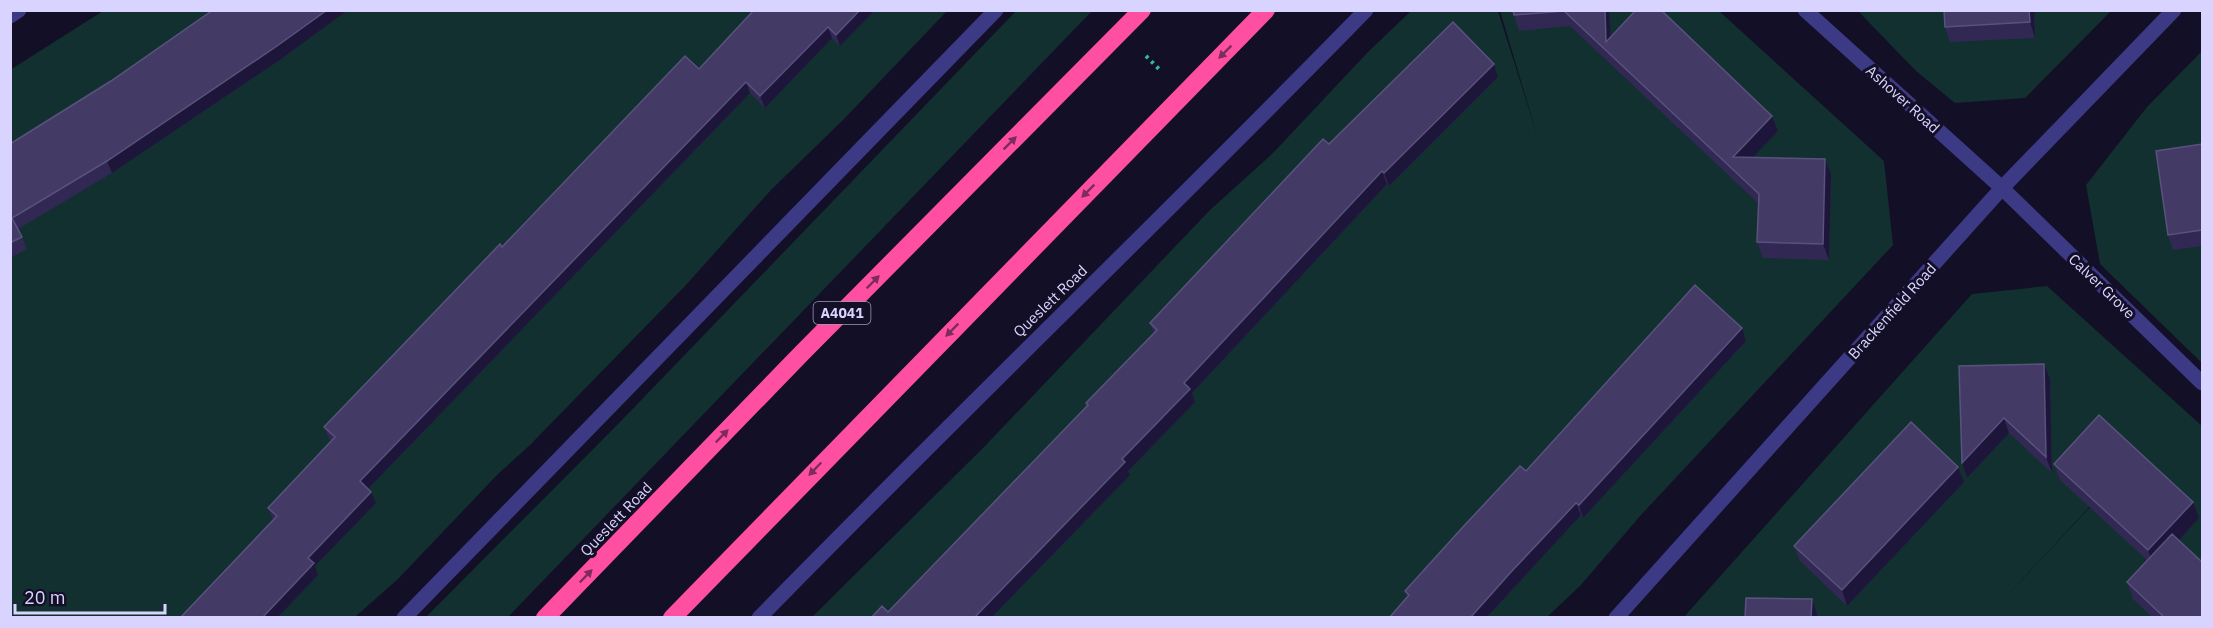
<svg xmlns="http://www.w3.org/2000/svg" width="2213" height="628" font-family="'IBM Plex Sans',sans-serif">
  <style>
    .green { fill: #12302f; fill-rule: evenodd }
    .lines { fill: none; stroke-linecap: round; stroke-linejoin: round }
    .path { stroke: #2fb8b0; stroke-width: 4; stroke-dasharray: 3 4.5; stroke-linecap: butt }
    .street { stroke: #3d3a85; stroke-width: 15 }
    .highway { stroke: #ff4fa3; stroke-width: 18 }
    .wall { fill: #312854 }
    .shaded-wall { fill: #1d163a }
    .building { fill: #433a66; stroke: #5a527e; stroke-width: 1.5 }
    .oneway { fill: #7d2c5e }
    .labels { text-anchor: middle; dominant-baseline: central; stroke-width: 6; stroke-linejoin: round; paint-order: stroke }
    .shield { fill: #130f26; stroke: #9e99be; stroke-width: 1.5 }
    .shield-label { font-size: 14px; font-weight: bold; fill: #d9d4ff }
    .street-label { font-size: 15px; fill: #d9d4ff; stroke: #130f26 }
  </style>
  <rect width="100%" height="100%" fill="#130f26"/>
  <path class="green" d="M1017,10l75,1 -584,606h-82l195,-196z
    M103,11h844l-103,108 -73,71 -85,95 -156,160 -32,29 -100,105 -43,38h-344l-1,-547z
    M1411,11h87l40,127 -38,-127h219l165,150 9,84 -252,270 -61,71 -33,31 -736,1 172,-170 227,-238 63,-57 95,-101z
    M1858,11h253l-86,87 -70,5 -39,-32z
    M2202,51v312l-102,-99 -14,-79 61,-78z
    M2047,286l155,140v191l-519,1 289,-324zM2109,486h1l-108,115z"/>
  <g class="lines">
    <path class="path" d="M1146,56l13,13"/>
    <path class="street" d="M1805,10l197,178 200,195
      M10,16l9,-6
      M404,618l592,-608
      M759,618c200,-205 407,-403 607,-608
      M1616,618l386,-430 172,-178"/>
    <path class="highway" d="M545,618l256,-264 341,-344
      M672,618l594,-608"/>
  </g>
  <path class="wall" d="M213,10h135l-67,49 -169,114 -94,56 4,8 5,12 -17,9v-114l101,-63z
    M875,10l-35,36 -8,-8 -67,70 -15,-15 -382,396 8,14 -61,63 3,9 -41,43h-97l93,-98 -5,-12 63,-67 -2,-2 -5,-12 178,-180 197,-178z
    M1513,10h96l2,27 161,79 6,15 -25,26 72,2 6,15 -2,86 -66,-2 -6,-16 2,-38 -189,-178 -51,5 -5,-16z
    M2034,10l1,28 -85,4 -5,-15z
    M1494,64l4,13 -109,109 -2,-2 -195,209 3,9 -67,69 2,4 -139,143h-120l17,-6 199,-206 -1,-3 68,-70 -4,-10 179,-179z
    M2202,144v102l-29,4 -5,-15z
    M1746,341l-163,177 -2,-3 -95,103h-97l18,-21 -2,-6 121,-120z
    M2044,364l6,15 2,94 -43,-40 -42,45 -5,-15z
    M2054,464l139,38 6,16 -21,22 24,78h-49l-20,-19 -6,-17 21,-21 -88,-81z
    M1958,467l6,15 -117,124 -47,-45 -6,-15z"/>
  <path class="shaded-wall" d="M327,10h21l-67,49 -169,114 -5,-12z
    M860,10h15l-35,36 -4,-11z
    M1605,10h4l3,47 -6,-15z
    M2029,10h5l1,28 -5,-16z
    M828,27l4,11 -67,70 -5,-12z
    M1494,64l4,13 -109,109 -5,-13z
    M746,82l4,11 -386,400 -4,-12z
    M1772,116l6,15 -39,41 -6,-15z
    M1825,159l6,15 -2,86 -6,-16z
    M1382,171l5,13 -195,209 3,9 -67,69 2,4 -139,143h-17l148,-159 62,-76z
    M1742,328l4,13 -163,177 -4,-13z
    M2044,364l6,15 2,94 -6,-16z
    M2004,418l5,15 -42,45 -5,-15z
    M1958,467l6,15 -117,124 -5,-16z
    M371,492l5,11 -61,63 3,9 -41,43h-15l46,-60z
    M2193,502l6,16 -45,49 -6,-17z
    M1576,503l5,12 -95,103h-16l41,-46z
    M1812,599l5,15v4h-6z"/>
  <path class="building" d="M213,10h114l-50,36 -170,115 -95,57 10,19 -12,6v-99l101,-63z
    M754,10h106l-24,25 -8,-8 -68,69 -14,-14 -386,399 11,11 -63,66 6,5 -52,55h-82l97,-102 -9,-8 67,-71 -11,-10 176,-183 2,3 183,-191 14,13z
    M1513,10h92l1,32 30,-32h25l111,106 -39,41 92,2 -2,85 -66,-2 2,-48 -195,-183 -50,4z
    M1944,10h85l1,12 -85,5z
    M1453,22l41,42 -110,109 -2,-2 -198,212 6,6 -68,70 3,3 -151,156h-103l11,-12 6,6 200,-207 -2,-2 71,-73 -7,-7 173,-184 6,5z
    M2202,144v86l-34,5 -12,-84z
    M1695,285l47,43 -163,177 -3,-2 -65,69 -41,46h-81l20,-23 -4,-4 57,-63 58,-62 6,5z
    M2044,364l2,93 -42,-39 -42,45 -3,-97z
    M2099,415l94,87 -45,48 -94,-86z
    M1911,422l47,45 -116,123 -48,-44z
    M2172,534l30,28v56h-37l-38,-36z
    M1746,598l66,1 -1,19h-66z"/>
  <defs><path id="oneway-solid" d="M-6-.8H1V-3.2L6.5 0L1 3.2V.8H-6Z" transform="scale(1.5)"/></defs>
  <g class="oneway">
    <use href="#oneway-solid" transform="translate(1225 52) rotate(135)"/>
    <use href="#oneway-solid" transform="translate(1010 143) rotate(-45)"/>
    <use href="#oneway-solid" transform="translate(1088 191) rotate(135)"/>
    <use href="#oneway-solid" transform="translate(873 282) rotate(-45)"/>
    <use href="#oneway-solid" transform="translate(952 330) rotate(135)"/>
    <use href="#oneway-solid" transform="translate(722 436) rotate(-46)"/>
    <use href="#oneway-solid" transform="translate(815 469) rotate(134)"/>
    <use href="#oneway-solid" transform="translate(586 576) rotate(-46)"/>
  </g>
  <g class="labels">
    <rect class="shield" x="813.5" y="302" width="57" height="22" rx="4.5"/>
    <g class="shield-label">
      <text x="842" y="313">A4041</text>
    </g>
    <g class="street-label">
      <text transform="translate(1903 99) rotate(42)">Ashover Road</text>
      <text transform="translate(2102 286) rotate(44)">Calver Grove</text>
      <text transform="translate(1050 301) rotate(-44)">Queslett Road</text>
      <text transform="translate(1892 311) rotate(-48)">Brackenfield Road</text>
      <text transform="translate(616 519) rotate(-46)">Queslett Road</text>
    </g>
  </g>
  <rect width="2213" height="628" fill="none" stroke="#d9d4ff" stroke-width="24"/>
  <path d="M15 604v9h150v-9" fill="none" stroke="#d9d4ff" stroke-width="3"/>
  <text x="24" y="604" font-size="18" fill="#d9d4ff" stroke="#130f26" stroke-width="4.5" paint-order="stroke">20 m</text>
</svg>
